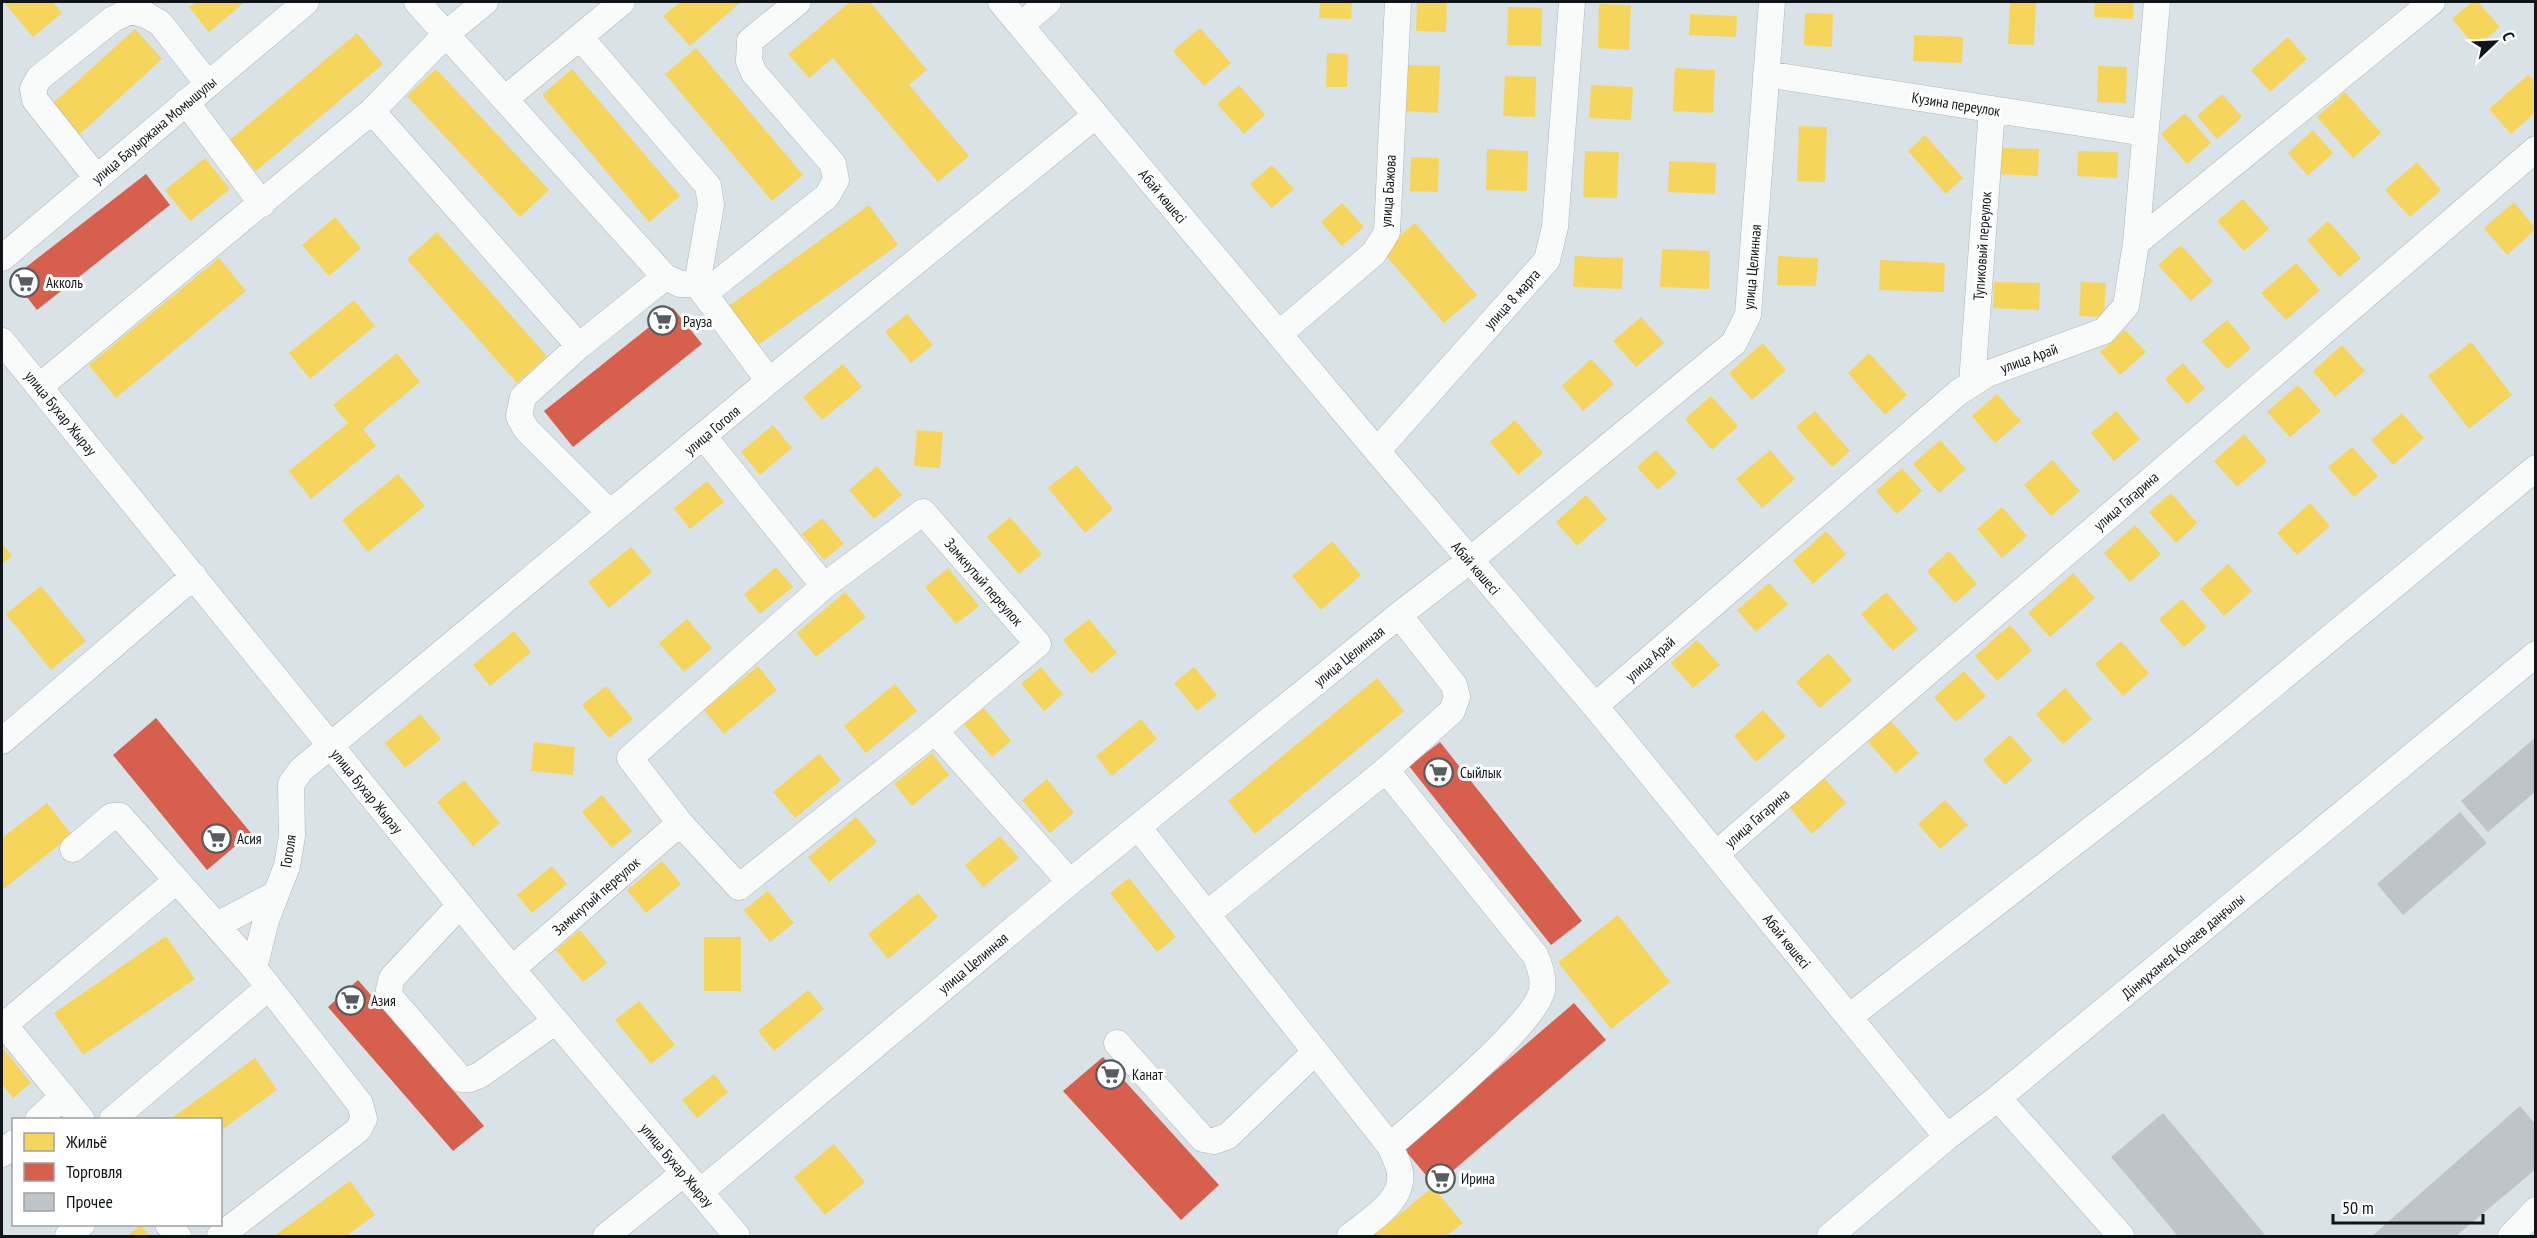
<svg xmlns="http://www.w3.org/2000/svg" width="2537" height="1238" font-family="'PT Sans Narrow',sans-serif">
  <style>
    .homes { fill: #f6d55c }
    .shops { fill: #d6604d }
    .building { fill: #bec4c8 }
    .lines { fill: none; stroke-linecap: round; stroke-linejoin: round }
    .minor-casing { stroke: #aeb5b8; stroke-width: 27 }
    .minor { stroke: #f9fbfb; stroke-width: 26 }
    .labels { text-anchor: middle; dominant-baseline: central; stroke-width: 6; stroke-linejoin: round; paint-order: stroke }
    .street-label { font-size: 15px; fill: #0f1518; stroke: #fff }
    .poi-label { font-size: 15px; fill: #0f1518; stroke: #fff; text-anchor: start }
  </style>
  <rect width="100%" height="100%" fill="#d9e2e6"/>
  <path class="homes" d="M4,2h49l9,11 -29,24z
    M196,2h49l-36,30 -20,-25z
    M680,2h61l-51,44 -27,-30z
    M850,2h20l57,68 -18,15 60,71 -31,26 -105,-124 -24,20 -21,-24z
    M1320,2h32l-1,17 -32,-1z
    M1417,2h30l-1,30 -30,-1z
    M2010,2h26l-2,43 -26,-1z
    M2095,2h39l-1,17 -39,-2z
    M2472,2h6l22,25 -24,20 -24,-28z
    M1599,4l32,1 -2,45 -31,-2z
    M1508,7l34,1 -1,38 -34,-1z
    M1805,13l28,1 -1,33 -28,-2z
    M1690,14l47,2 -1,21 -47,-2z
    M1200,28l31,35 -27,23 -31,-35z
    M135,29l27,30 -83,76 -27,-31z
    M357,33l26,31 -127,107 -26,-31z
    M1914,35l49,2 -1,26 -49,-2z
    M2288,37l19,22 -37,33 -19,-22z
    M696,48l107,127 -31,26 -107,-127z
    M1327,53l21,1 -1,33h-21z
    M1407,65l33,1 -2,47 -33,-2z
    M2098,66l29,1 -1,36 -29,-1z
    M1675,68l40,2 -2,43 -40,-2z
    M436,69l113,121 -29,27 -113,-121z
    M572,69l108,127 -31,26 -107,-127z
    M2528,75l8,8v29l-25,22 -22,-25z
    M1505,76l31,1 -1,40 -32,-1z
    M1239,85l26,30 -21,19 -27,-30z
    M1591,85l42,2 -2,33 -42,-2z
    M2345,92l36,41 -28,25 -36,-41z
    M2222,94l20,23 -25,22 -20,-23z
    M2185,113l26,30 -24,21 -26,-30z
    M1799,126l28,1 -2,55 -28,-1z
    M2313,130l20,23 -25,23 -20,-23z
    M1925,135l38,43 -17,16 -38,-43z
    M1999,148l40,1 -1,27 -40,-2z
    M1487,149l41,2 -1,40 -41,-1z
    M1585,151l34,1 -2,46 -34,-1z
    M2078,151l40,1 -1,26 -40,-2z
    M1411,157l28,1 -1,34 -28,-1z
    M205,158l25,31 -40,32 -25,-31z
    M1669,161l47,2 -1,31 -47,-2z
    M2417,162l24,28 -31,27 -25,-27z
    M1272,165l22,24 -22,19 -22,-24z
    M2243,199l26,30 -25,22 -27,-30z
    M2514,202l22,27 -29,26 -23,-27z
    M1342,203l22,24 -22,19 -21,-24z
    M869,205l29,40 -144,103 -28,-40z
    M335,217l26,31 -32,28 -27,-31z
    M2328,221l33,37 -22,19 -32,-37z
    M1415,223l62,72 -33,28 -62,-72z
    M437,232l110,124 -30,27 -110,-124z
    M2181,245l32,36 -22,20 -33,-36z
    M1662,249l48,2 -1,38 -49,-2z
    M1575,256l48,2 -1,31 -49,-2z
    M1778,256l40,2 -2,28 -39,-1z
    M219,258l27,33 -130,107 -27,-33z
    M1880,260l65,3 -1,29 -65,-2z
    M2296,263l24,27 -34,30 -25,-27z
    M1994,282l46,1 -1,27 -46,-2z
    M2081,282l25,1 -2,34 -25,-1z
    M354,300l21,26 -65,53 -21,-26z
    M907,314l26,31 -22,18 -26,-31z
    M1641,317l23,26 -28,24 -23,-26z
    M2227,320l24,28 -24,21 -25,-28z
    M2125,330l21,22 -26,23 -20,-23z
    M2471,342l41,53 -43,34 -41,-53z
    M1763,343l23,27 -34,30 -23,-27z
    M2342,345l23,26 -30,26 -22,-26z
    M397,353l23,29 -57,47 13,17 -65,53 -22,-28 59,-48 -15,-18z
    M1869,353l38,42 -22,20 -37,-42z
    M1591,359l23,25 -31,27 -21,-25z
    M2183,363l22,25 -18,16 -22,-25z
    M843,364l19,23 -40,33 -19,-23z
    M2298,385l23,26 -31,26 -23,-25z
    M1997,394l24,27 -26,22 -23,-27z
    M1711,396l27,30 -26,24 -27,-31z
    M1815,411l35,40 -18,16 -36,-40z
    M2116,411l24,28 -26,22 -23,-28z
    M2402,413l22,25 -31,27 -22,-25z
    M1515,420l28,33 -25,22 -28,-33z
    M773,425l19,23 -32,27 -19,-23z
    M917,430l26,2 -3,36 -26,-2z
    M2244,434l23,27 -30,26 -23,-26z
    M1940,440l26,29 -27,24 -26,-29z
    M2352,447l26,29 -24,21 -26,-30z
    M1656,450l21,23 -19,17 -21,-23z
    M1770,450l25,29 -33,29 -26,-29z
    M2052,460l28,31 -29,25 -27,-31z
    M1077,465l36,44 -28,24 -37,-45z
    M877,466l25,29 -28,24 -25,-29z
    M1902,468l20,23 -25,23 -21,-23z
    M398,474l27,32 -57,46 -26,-32z
    M707,481l17,21 -34,27 -16,-21z
    M2171,493l26,30 -21,20 -27,-31z
    M1586,495l21,24 -30,27 -21,-24z
    M2310,503l20,23 -33,29 -20,-22z
    M2002,507l25,29 -25,22 -25,-29z
    M1010,517l32,37 -23,20 -32,-37z
    M822,518l22,26 -20,16 -22,-26z
    M2135,525l26,29 -31,28 -26,-29z
    M1826,531l20,23 -33,30 -20,-23z
    M1332,541l29,34 -40,35 -29,-34z
    M2,543l10,13 -10,8z
    M631,547l21,25 -43,36 -21,-26z
    M1949,551l28,33 -22,19 -28,-32z
    M2228,564l24,27 -28,25 -24,-27z
    M776,567l17,20 -33,27 -16,-20z
    M948,568l31,38 -23,18 -31,-37z
    M2073,573l22,25 -45,39 -22,-24z
    M1769,583l19,21 -32,28 -19,-22z
    M41,586l45,55 -35,29 -45,-56z
    M845,592l21,25 -50,40 -19,-24z
    M1886,592l32,37 -25,22 -32,-37z
    M2182,599l25,28 -23,20 -25,-28z
    M687,619l25,29 -28,24 -25,-29z
    M1089,619l28,34 -26,21 -28,-34z
    M2010,625l22,25 -35,31 -22,-25z
    M514,631l17,21 -41,34 -17,-21z
    M1697,640l23,25 -27,23 -22,-25z
    M2121,641l28,32 -26,23 -28,-32z
    M1828,653l24,27 -32,28 -24,-26z
    M758,666l19,24 -53,44 -20,-24z
    M1041,667l22,27 -19,17 -23,-27z
    M1194,667l23,28 -20,16 -23,-28z
    M1964,671l22,25 -30,26 -22,-25z
    M1377,678l27,33 -149,123 -27,-33z
    M895,684l22,27 -51,42 -22,-27z
    M606,686l27,33 -24,19 -27,-33z
    M2065,688l27,31 -29,25 -27,-30z
    M984,708l27,33 -19,16 -28,-33z
    M1763,710l23,26 -30,26 -22,-26z
    M420,714l21,25 -36,29 -20,-25z
    M1141,719l16,20 -45,37 -16,-20z
    M1891,721l28,32 -23,20 -28,-31z
    M2010,735l22,25 -27,25 -22,-25z
    M534,742l41,5 -2,28 -42,-4z
    M932,753l17,22 -37,31 -18,-22z
    M819,754l22,26 -46,38 -22,-26z
    M1824,778l22,25 -34,31 -22,-26z
    M1047,779l27,34 -24,20 -28,-33z
    M464,780l36,43 -27,23 -36,-44z
    M602,795l30,36 -20,17 -30,-36z
    M1945,800l23,25 -28,24 -22,-25z
    M47,803l25,32 -70,55v-52z
    M856,817l21,25 -48,40 -21,-25z
    M1000,836l19,22 -36,29 -18,-22z
    M662,861l19,23 -35,29 -19,-23z
    M552,866l15,18 -35,29 -15,-18z
    M1129,878l47,59 -19,15 -47,-59z
    M768,891l26,32 -24,19 -26,-32z
    M918,893l20,24 -50,42 -20,-25z
    M1618,915l52,67 -59,47 -53,-67z
    M580,930l27,33 -24,19 -27,-32z
    M166,936l29,43 -112,76 -29,-42z
    M704,937h37v54h-37z
    M808,990l16,19 -50,42 -16,-20z
    M639,1001l36,44 -24,19 -36,-44z
    M2,1047l29,36 -18,15 -11,-14z
    M255,1058l22,32 -57,41v-11h-51z
    M714,1074l14,18 -31,26 -15,-18z
    M834,1144l31,38 -40,33 -31,-38z
    M350,1181l25,34 -29,21h-72z
    M1433,1187l30,36 -17,13h-73z
    M141,1225l9,11h-23z"/>
  <path class="shops" d="M146,174l24,31 -133,105 -25,-32z
    M673,308l29,36 -129,103 -29,-36z
    M156,718l95,115 -44,37 -94,-115z
    M1440,742l142,179 -31,24 -142,-179z
    M358,980l126,146 -31,25 -125,-144z
    M1574,1003l32,37 -171,146 -31,-37z
    M1103,1057l116,128 -38,35 -118,-129z"/>
  <path class="building" d="M2536,737v54l-48,41 -27,-31z
    M2460,812l27,31 -84,72 -26,-31z
    M2520,1106l16,19v44l-80,67h-84z
    M2163,1113l103,123h-88l-67,-79z"/>
  <g class="lines">
    <defs>
      <path id="minor" d="M417,2l248,275 15,7h17l72,97
        M1001,2l376,449 218,255 352,431
        M1021,25l27,-23
        M580,37l128,149 3,19 -14,79
        M1766,74l379,59
        M505,99l117,-97
        M186,102l76,102
        M372,111l207,235
        M97,178l-62,-78 -2,-11 6,-11 74,-59 17,-8 16,4 14,8 48,61
        M2136,243l21,-241
        M2,258l304,-256
        M705,293l122,-97 9,-16 -3,-16 -79,-91 -5,-12 1,-20 48,-39
        M1279,334l95,-81 13,-21 11,-230
        M2,341l510,628 225,267
        M1972,383l20,-274
        M39,387l333,-276 74,-77 39,-32
        M704,437l120,149 99,-74 115,132 -103,87 135,151
        M1377,451l170,-191 8,-33 17,-225
        M610,513l-84,-84 -7,-13 4,-19 56,-51 86,-69
        M1595,706l364,-314 28,-18 117,-43 22,-25 10,-63 296,-241
        M2,741l192,-165
        M1386,770l149,185c5,11 9,23 7,35 -6,34 -122,129 -152,156
        M680,823l-50,-65 194,-172
        M1138,827l252,319c3,7 7,15 9,22 9,31 -29,52 -49,68
        M73,849l39,-33h8l134,152 106,136 4,15 -6,11 -138,106
        M1716,854l820,-705
        M460,905l-68,73 -3,12 2,8 70,81h9l10,-4 76,-54
        M1207,914l179,-144 66,-59 5,-14 -3,-12 -55,-70
        M217,925l59,-31
        M254,968l12,-48 21,-54 5,-30 -1,-52 10,-14 468,-389 326,-265
        M512,969l168,-146 59,64 196,-156
        M1849,1017l354,-274 333,-275
        M2,1022l80,98
        M4,1025l172,-144
        M1117,1043l86,96 11,2 14,-5 87,-84
        M1998,1098l123,138
        M38,1120l25,-24
        M112,1120l156,-132
        M2,1154l12,-11
        M700,1192l370,-310 329,-267 70,-54 265,-218 14,-28 24,-313
        M168,1224l10,12
        M68,1236l14,-12
        M606,1236l78,-63
        M1830,1236l117,-99 51,-39 538,-444
        M2511,1236l25,-26"/>
    </defs>
    <use href="#minor" class="minor-casing"/>
    <use href="#minor" class="minor"/>
  </g>
  <defs>
    <symbol id="supermarket-ring" viewBox="-11 -11 22 22"><circle r="9.5" fill="#fff" stroke="#565d60" stroke-width="1.5"/><path d="M-6-5.5h2.5l.6 2H6L4.5 2H-2.5L-4.4-4H-6ZM-1.5 3.2a1.3 1.3 0 1 0 .1 0ZM3 3.2a1.3 1.3 0 1 0 .1 0Z" fill="#565d60"/></symbol>
  </defs>
  <g fill-rule="evenodd">
    <use href="#supermarket-ring" x="8" y="266" width="33" height="33"/>
    <use href="#supermarket-ring" x="646" y="304" width="33" height="33"/>
    <use href="#supermarket-ring" x="1422" y="756" width="33" height="33"/>
    <use href="#supermarket-ring" x="200" y="822" width="33" height="33"/>
    <use href="#supermarket-ring" x="334" y="984" width="33" height="33"/>
    <use href="#supermarket-ring" x="1094" y="1058" width="33" height="33"/>
    <use href="#supermarket-ring" x="1424" y="1162" width="33" height="33"/>
  </g>
  <g class="labels">
    <g class="street-label">
      <text transform="translate(1956 104) rotate(9)">Кузина переулок</text>
      <text transform="translate(154 130) rotate(-40)">улица Бауыржана Момышулы</text>
      <text transform="translate(1388 191) rotate(-86)">улица Бажова</text>
      <text transform="translate(1163 196) rotate(50)">Абай көшесі</text>
      <text transform="translate(1982 246) rotate(-86)">Тупиковый переулок</text>
      <text transform="translate(1752 267) rotate(-85)">улица Целинная</text>
      <text transform="translate(1512 299) rotate(-48)">улица 8 марта</text>
      <text transform="translate(2029 358) rotate(-20)">улица Арай</text>
      <text transform="translate(61 413) rotate(51)">улица Бухар Жырау</text>
      <text transform="translate(712 430) rotate(-40)">улица Гоголя</text>
      <text transform="translate(2126 501) rotate(-41)">улица Гагарина</text>
      <text transform="translate(1476 568) rotate(49)">Абай көшесі</text>
      <text transform="translate(984 582) rotate(49)">Замкнутый переулок</text>
      <text transform="translate(1349 656) rotate(-39)">улица Целинная</text>
      <text transform="translate(1650 659) rotate(-41)">улица Арай</text>
      <text transform="translate(367 791) rotate(51)">улица Бухар Жырау</text>
      <text transform="translate(1757 818) rotate(-41)">улица Гагарина</text>
      <text transform="translate(288 851) rotate(-81)">Гоголя</text>
      <text transform="translate(596 896) rotate(-41)">Замкнутый переулок</text>
      <text transform="translate(1787 941) rotate(51)">Абай көшесі</text>
      <text transform="translate(2183 946) rotate(-40)">Дінмұхамед Қонаев даңғылы</text>
      <text transform="translate(973 963) rotate(-40)">улица Целинная</text>
      <text transform="translate(677 1165) rotate(50)">улица Бухар Жырау</text>
    </g>
    <g class="poi-label">
      <text x="46" y="282">Акколь</text>
      <text x="683" y="321">Рауза</text>
      <text x="1460" y="772">Сыйлык</text>
      <text x="237" y="838">Асия</text>
      <text x="371" y="1000">Азия</text>
      <text x="1132" y="1074">Канат</text>
      <text x="1461" y="1178">Ирина</text>
    </g>
  </g>
  <rect width="2537" height="1238" fill="none" stroke="#0f1518" stroke-width="6"/>
  <rect x="12" y="1118" width="210" height="108" fill="#ffffff" stroke="#9fa1a3" stroke-width="1.5"/>
  <rect x="24" y="1133" width="30" height="18" fill="#f6d55c" stroke="#9fa1a3" stroke-width="1.5"/>
  <text x="66" y="1148" font-size="18" fill="#0f1518">Жильё</text>
  <rect x="24" y="1163" width="30" height="18" fill="#d6604d" stroke="#9fa1a3" stroke-width="1.5"/>
  <text x="66" y="1178" font-size="18" fill="#0f1518">Торговля</text>
  <rect x="24" y="1193" width="30" height="18" fill="#bec4c8" stroke="#9fa1a3" stroke-width="1.5"/>
  <text x="66" y="1208" font-size="18" fill="#0f1518">Прочее</text>
  <g transform="translate(2495 42) rotate(67)" stroke="#ffffff" stroke-width="4.5" paint-order="stroke">
  <path d="M0-4.5L10 22L0 15L-10 22Z" fill="#0f1518"/>
  <text y="-9" font-size="16" font-weight="bold" text-anchor="middle" fill="#0f1518">С</text>
  </g>
  <path d="M2333 1214v9h150v-9" fill="none" stroke="#0f1518" stroke-width="3"/>
  <text x="2342" y="1214" font-size="18" fill="#0f1518" stroke="#ffffff" stroke-width="4.5" paint-order="stroke">50 m</text>
</svg>
